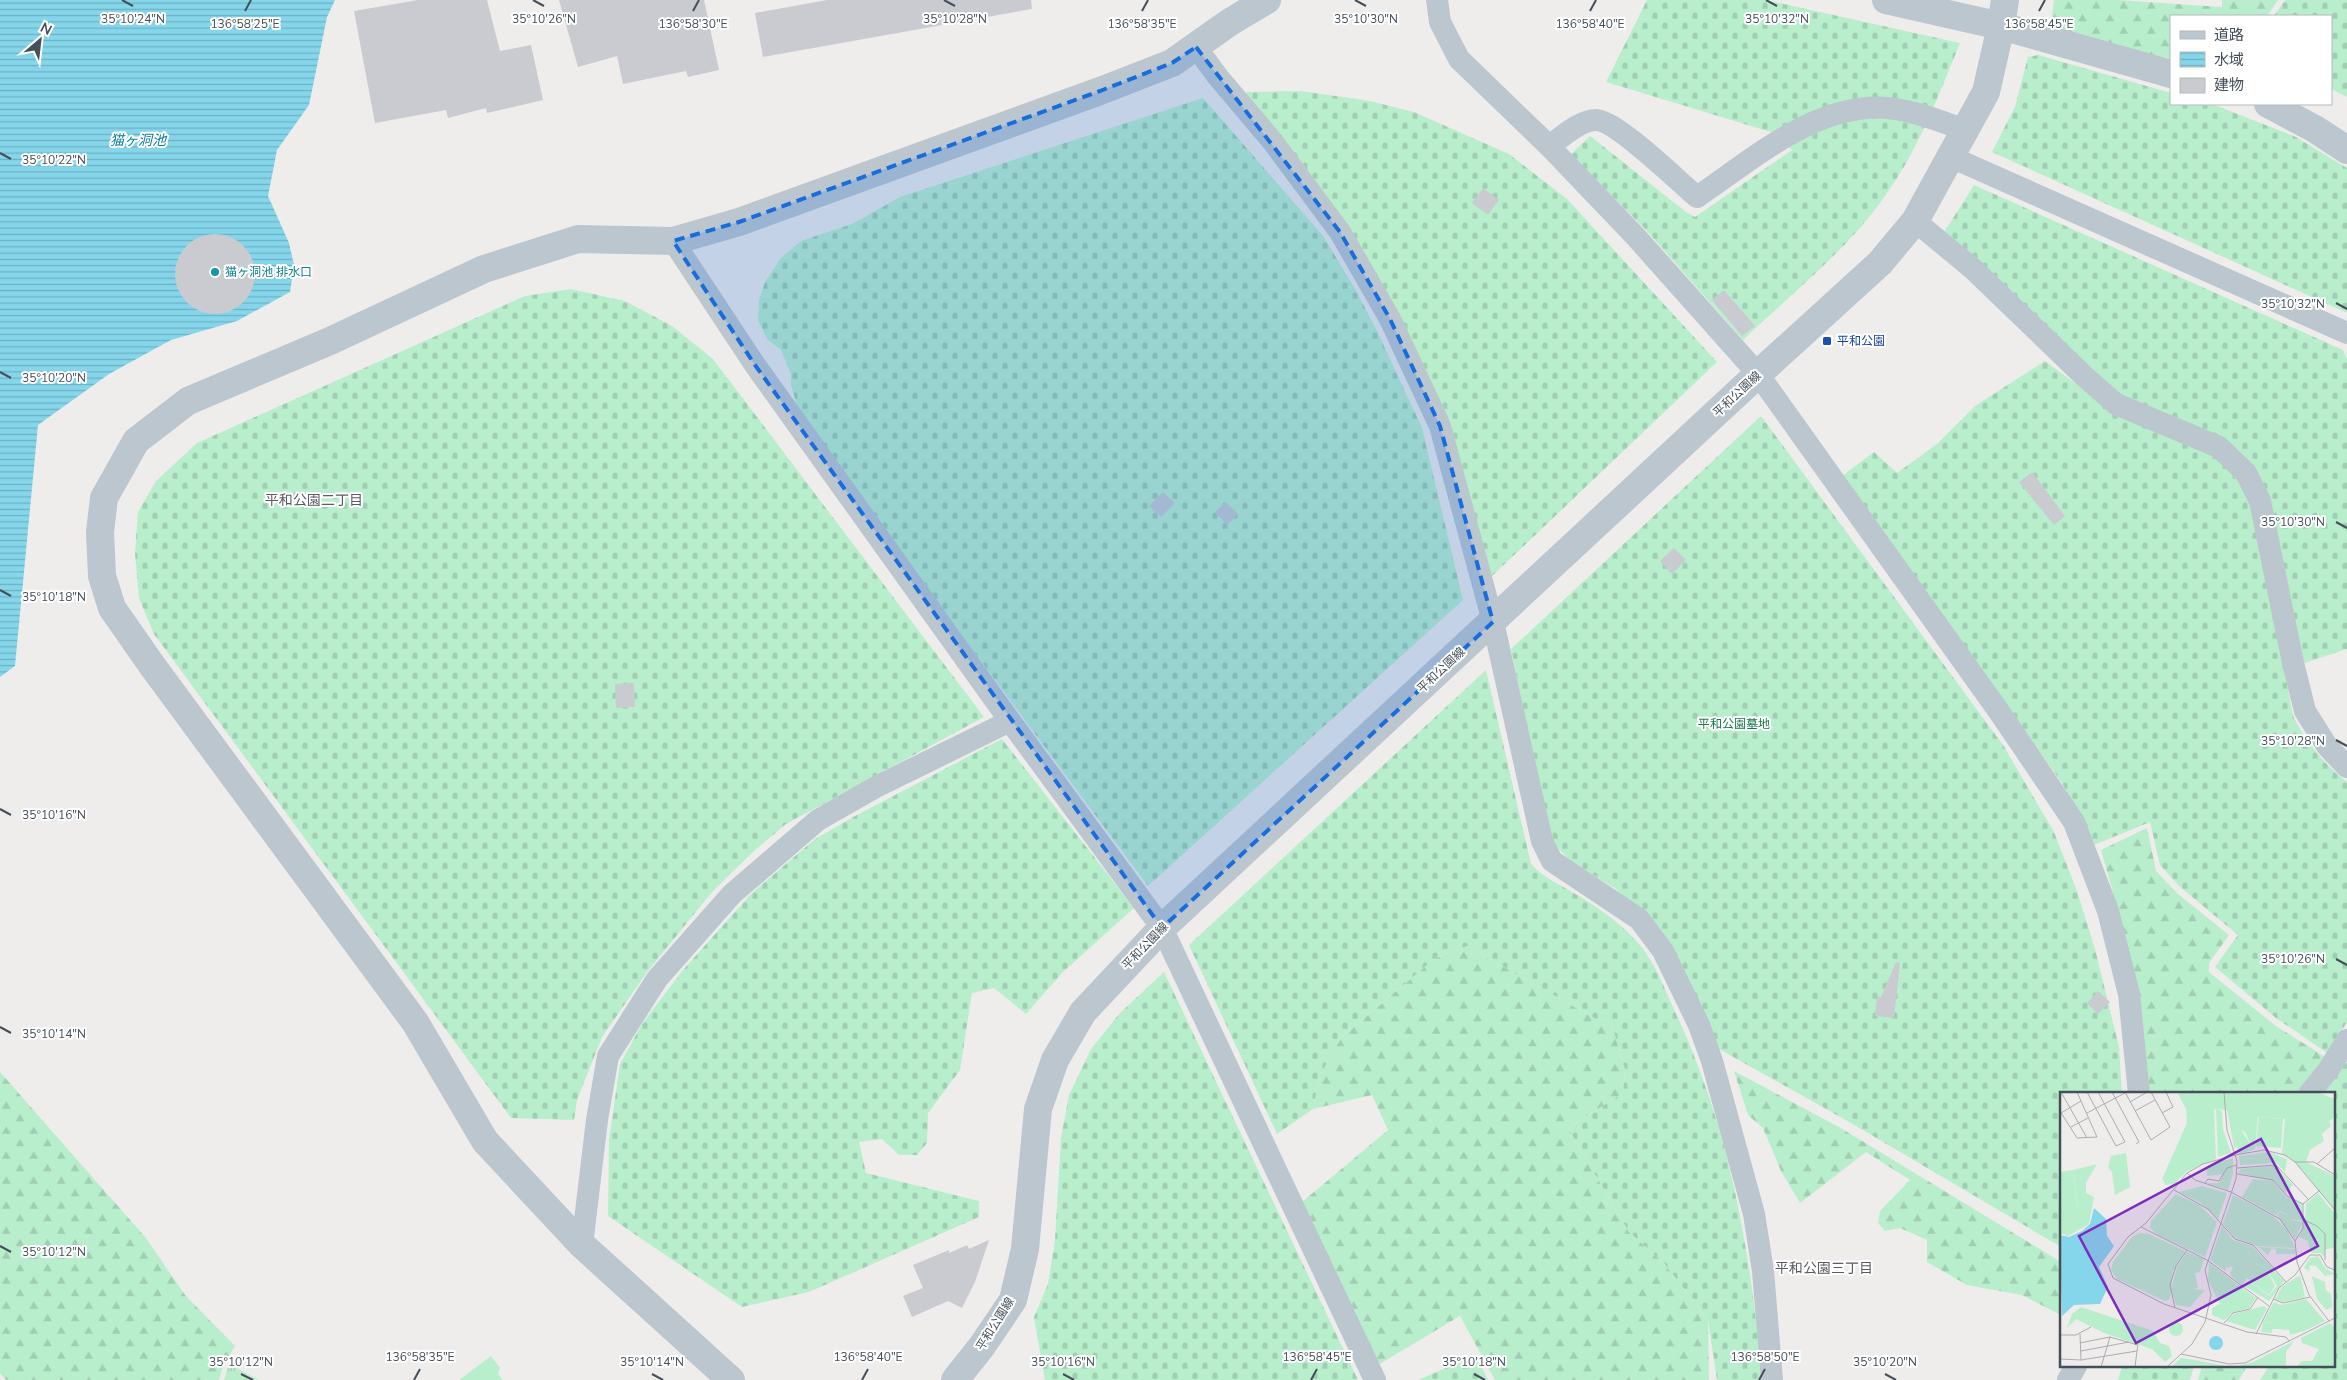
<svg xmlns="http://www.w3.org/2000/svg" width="2347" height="1380" font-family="'Nunito Sans','Noto Sans JP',sans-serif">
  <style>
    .grass { fill: #b9eecd }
    .forest { fill: url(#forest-firs) }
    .cemetery { fill: url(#cemetery-stones) }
    .park { fill: url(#park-tufts) }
    .water { fill: url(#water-rules) }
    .building { fill: #c9cbd1 }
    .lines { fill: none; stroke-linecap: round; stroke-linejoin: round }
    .minor { stroke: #bcc6cf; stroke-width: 22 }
    .tertiary { stroke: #bcc6cf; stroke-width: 28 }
    .marked { fill: #186ddc; fill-opacity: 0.2; stroke: #186ddc; stroke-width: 4; stroke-dasharray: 10 6; stroke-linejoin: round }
    .ticks { fill: none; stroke: #444f59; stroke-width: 2 }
    .culture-dot { fill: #0f9aa8; stroke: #fff; stroke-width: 2 }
    .transit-dot { fill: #1a4fb4; stroke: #fff; stroke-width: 2 }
    .labels { text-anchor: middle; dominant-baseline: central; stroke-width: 4; stroke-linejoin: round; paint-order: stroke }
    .culture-label { font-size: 12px; fill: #0d838f; stroke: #fff; text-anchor: start }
    .transit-label { font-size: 12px; fill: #164399; stroke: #fff; text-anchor: start }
    .street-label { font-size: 12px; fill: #444f59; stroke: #fff }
    .park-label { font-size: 12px; fill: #167a48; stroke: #fff }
    .water-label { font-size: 14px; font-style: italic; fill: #0c7e9e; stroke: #fff }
    .neighbourhood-label { font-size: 14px; fill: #595c61; stroke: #fff }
    .inset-road { fill: none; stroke: #abadb1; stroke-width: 1 }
    .view { fill: #7b2cbf; fill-opacity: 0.15; stroke: #7b2cbf; stroke-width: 2.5 }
    .inset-edge { fill: none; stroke: #444f59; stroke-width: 2.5 }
    .ticks-label { font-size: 12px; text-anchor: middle; fill: #444f59; stroke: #fff; stroke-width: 4; stroke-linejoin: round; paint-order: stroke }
  </style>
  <defs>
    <pattern id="forest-firs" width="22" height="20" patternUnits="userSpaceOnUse" patternTransform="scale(1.25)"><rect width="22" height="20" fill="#b9eecd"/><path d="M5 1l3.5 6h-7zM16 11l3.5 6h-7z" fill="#a0ceb2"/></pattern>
    <pattern id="cemetery-stones" width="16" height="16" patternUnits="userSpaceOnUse" patternTransform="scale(1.25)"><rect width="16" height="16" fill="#b9eecd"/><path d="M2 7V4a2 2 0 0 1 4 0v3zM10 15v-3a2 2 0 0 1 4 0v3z" fill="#a0ceb2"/></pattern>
    <pattern id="park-tufts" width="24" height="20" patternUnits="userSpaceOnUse" patternTransform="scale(1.25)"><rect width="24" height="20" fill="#b9eecd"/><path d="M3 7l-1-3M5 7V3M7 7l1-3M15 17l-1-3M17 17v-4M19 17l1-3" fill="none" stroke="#a0ceb2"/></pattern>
    <pattern id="water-rules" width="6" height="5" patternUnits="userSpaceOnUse" patternTransform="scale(1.25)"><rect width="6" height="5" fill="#85d6eb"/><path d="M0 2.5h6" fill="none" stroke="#6eb0c1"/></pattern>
  </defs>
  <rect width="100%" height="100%" fill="#efecec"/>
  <path class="grass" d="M491,1356l9,12 -2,6 5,6h-44z"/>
  <path class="forest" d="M2054,0h63l105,7v-7h56l-11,16h-96v43l-121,-28z
    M2147,828l9,43 22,23 51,41 -20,28v9l67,54 49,31 -26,37h-153l-26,-177 -19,-67z
    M1467,946l129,73 15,3 14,47 -2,24 -55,35 61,104 35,31 44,57 1,60h-214l-35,-64 -82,49 -76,-163 86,-72 -16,-35 -59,14 6,-32 22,-39 93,-79z
    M1734,1071l105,56 222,135v53l-39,-20 -55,-10 -40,-23v-22l-27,-12 -15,3 -7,-8 2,-12 30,-31 -44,-28 -66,51 -19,-32 -18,-43 -15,-13z
    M0,1072l146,166 39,57 50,51 -12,20 -4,14h-213l-6,-7z
    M2202,1366h45l-8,14h-41z"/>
  <path class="cemetery" d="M1647,0h119l194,43c-23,56 -43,111 -80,160 -35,48 -93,95 -137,137l-97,-110 -76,-75 20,-19 96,76 9,5 97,-67 -18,-17 -168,-51z
    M2285,0h62v97l-16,-8v-73h-57z
    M2038,55l133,38v11h36l10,2 79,31 51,31v145l-355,-161 23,-45 13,-50z
    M1301,91l69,10 44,11 95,42 58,45 150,163 -227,216 -90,-259 -151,-215 -3,-12z
    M1203,98l120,138 31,51 23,44 45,97 41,172 -315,286 -347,-467 -10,-34v-11l-10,-24 -14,-11 -9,-19 1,-20 6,-18 16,-24 20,-17 51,-17 48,-27z
    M1974,185l369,165 4,9v290l-49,16 -38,-183 -165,-99 -150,-152z
    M571,289l54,12 47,25 41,33 271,358 -198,107 -32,27 -42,41 -65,80 -45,65 -25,63 -3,20 -63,-2 -357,-484 -15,-36 -4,-45 3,-41 18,-31 41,-38 328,-147z
    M2045,361l53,39 98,44 23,16 20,22 15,25 39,209c14,27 30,47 54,66v240l-20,31 -51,-35 -61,-51 23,-32 -59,-49 -19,-21 -10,-43 -56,23 -32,-62 -220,-307 32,-24 23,21 40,-29 38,-38z
    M1761,416l242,329 51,87 23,59 18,58 24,98 3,47h-61v153l-210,-124 -132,-74 -73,-132 -30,-28 -47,-29 -19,-21 -39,-190z
    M1486,670l45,194c16,17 37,24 56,37 22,14 44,31 59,52 13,19 22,44 32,65 53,116 73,236 84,362h-45l-9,-60 -44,-57 -35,-31 -61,-104 55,-35 2,-24 -14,-47 -15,-3 -129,-73 -33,13 -93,79 -22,39 -6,32 -36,25 -88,-189z
    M1002,739l132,169 -71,64 -37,42 -32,-26 -22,5 -12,77 -32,43 -1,30 -10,12h-18l-17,-16 -23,3 7,31 113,28v16l-170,75 -67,15 -134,-91 1,-76 11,-76 22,-40 41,-54 68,-76 64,-55 40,-23z
    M1164,972l194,408h-313l-11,-63 14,-33 7,-44 6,-102 8,-43 22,-46 29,-36z
    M2347,1062v318h-87l9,-14h64v-272h-17z
    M1476,1355l12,25h-70z
    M2122,1366h72l-4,14h-72z"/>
  <path class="park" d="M233,1366l26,14h-35l4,-13z"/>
  <path class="water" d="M0,0h335l-8,17 -18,88 -32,45 -9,46 21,47 5,22 -4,27 -53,29 -66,19 -62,34 -71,51 -23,241 -15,11z"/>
  <path class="building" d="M418,0h69l13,51 31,-6 12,55 -56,13 -1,-5 -38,10 -2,-8 -71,13 -21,-112z
    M559,0h145l15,70 -31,7 -2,-6 -63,13 -6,-28 -39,11z
    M827,0h204l1,9 -269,48 -8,-44z
    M1483,188l16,12 -11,15 -16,-12z
    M175 274a40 40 0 1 1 80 0a40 40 0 1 1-80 0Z
    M1724,290l31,36 -13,10 -30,-36z
    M2032,472l33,44 -11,9 -35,-43z
    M1163,492l12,11 -14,14 -12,-11z
    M1226,502l12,12 -11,11 -12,-13z
    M1674,548l12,12 -14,14 -12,-13z
    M634,683l1,24 -19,1 -1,-24z
    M1896,962l4,1 -6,55 -19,-2 2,-20 4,1z
    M2098,991l12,11 -12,12 -11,-11z
    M989,1240l-14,42 -13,26 -14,-7 -36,16 -9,-21 20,-8 -10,-23 36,-15v3l18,-8 2,4z"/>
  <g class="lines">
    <path class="minor" d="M1437,0l3,22 19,37 90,87 87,91 122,137 242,339 74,109 34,89 21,83 10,100
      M1196,47l22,30 55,65 67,90 50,87 50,107 53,196 49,219 10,20 87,58 24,32 36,74 13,36 42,153 9,57 9,109
      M1549,146c13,-9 31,-26 47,-26 20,0 83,62 101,77 55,-37 119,-95 191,-89 27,3 52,13 77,22
      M1951,157l396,176
      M1915,221l58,48 111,107 32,28 103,43 27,26 14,28 33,162 12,48 22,35 20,21
      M673,241l82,124 255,356 152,207 213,452
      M2309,1094l20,-25 18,-29
      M582,1245l15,-125 11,-64 49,-77 75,-85 86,-74 58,-33 134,-66
      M2068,1380l8,-14"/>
    <path class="tertiary" d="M1886,0l115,26 170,48
      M2268,104l47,25 32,21
      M731,1380l-149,-135 -97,-104 -70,-119 -264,-358 -39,-56 -10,-32 -2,-44 4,-34 32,-57 52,-40 142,-60 154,-72 94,-30 95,2 66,-19 361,-131 72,-28 58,-41 37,-22
      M955,1380l27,-34 31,-46 12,-51 13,-140 17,-49 28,-48 79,-84 596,-554 122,-111 35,-42 71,-129 15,-66 4,-26"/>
  </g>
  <path class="marked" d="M1196,47l144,185 50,87 50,107 53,196 -331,306 -407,-563 -82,-124 66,-19 361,-131 72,-28z"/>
  <path class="ticks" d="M122,0l11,6M533,0l11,6M944,0l11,6M1355,0l11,6M1766,0l11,6M245,11l6,-11M693,11l6,-11M1142,11l6,-11M1590,11l6,-11M2039,11l6,-11M0,153l11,6M2336,303l11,6M0,372l11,6M2336,522l11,6M0,590l11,6M2336,740l11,6M0,809l11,6M2336,959l11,6M0,1027l11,6M0,1246l11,6M241,1374l12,6M652,1374l11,6M1063,1374l11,6M1474,1374l11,6M1885,1374l11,6M414,1380l6,-11M862,1380l6,-11M1311,1380l6,-11M1759,1380l6,-11"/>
  <circle class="culture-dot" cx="215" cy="272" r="5"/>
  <rect class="transit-dot" x="1822" y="336" width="10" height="10" rx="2.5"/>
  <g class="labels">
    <g class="culture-label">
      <text x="225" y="272">猫ヶ洞池 排水口</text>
    </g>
    <g class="transit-label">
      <text x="1837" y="341">平和公園</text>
    </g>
    <g class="street-label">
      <text transform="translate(1737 394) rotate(-43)">平和公園線</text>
      <text transform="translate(1441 670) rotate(-43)">平和公園線</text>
      <text transform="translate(1145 946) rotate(-46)">平和公園線</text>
      <text transform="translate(995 1324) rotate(-58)">平和公園線</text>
    </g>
    <g class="park-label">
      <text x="1734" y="724">平和公園墓地</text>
    </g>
    <g class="water-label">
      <text x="138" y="140">猫ヶ洞池</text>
    </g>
    <g class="neighbourhood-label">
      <text x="314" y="500">平和公園二丁目</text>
      <text x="1824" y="1268">平和公園三丁目</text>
    </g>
  </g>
  <g transform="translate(2060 1092)">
    <rect width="275" height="275" fill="#efecec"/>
    <path d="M66,61l4,34 -15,8 -3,-23 -4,-5 3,-11zM109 237a7 7 0 1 1 14 0a7 7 0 1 1-14 0Z" fill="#b9eecd"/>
    <path d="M117,0h140l18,7v18l-6,4 2,5 -9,8 2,7 -14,9 -4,12 29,14v33l-39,-46 -14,-9 3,-35 -27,-2 -3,32 -16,5 -1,-3 13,-6 -6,-13 -4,-2 -9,4 5,14 -3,-1 -7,-37 -13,-1 2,50 -29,12 -13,13 -8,1 -4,-6 25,-56 -1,-14zM37,72l-11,19v10l8,4 -5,27 -21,12 -8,-3v-24l5,3 13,-2 -5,-40zM220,120l11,4v4l12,2 -8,17 -18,-24zM198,155l37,2v5h-19v-5l-4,-1 -4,7zM172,157h14l10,15 10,4 9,18 -6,9 -22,-17 -5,7 -12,-10 3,-9 -6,2 -1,-7zM258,164l7,12 10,6 -10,2 -9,-10 -6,-1 -1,6 -5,-3 6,-10zM252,184l13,6 1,8 5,4 1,13 -6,3 -9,-11zM204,214l3,3 -12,21 -29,-9 8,-7zM21,215l72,24 7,12 9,3 3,10 -7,6 -13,-13 -48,-16 -28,-14 -9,9 5,-14zM208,221l3,4 21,-2 3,8 -6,2v5l-11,-1 -2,-6 -13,-1zM270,231l5,5v39h-39l6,-6h10l7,-12 -17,-6 -1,-5zM234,249l-8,11v15h-53l20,-5zM121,266h3l47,9h-60z" fill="#b9eecd"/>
    <path d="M156,17l6,2 1,18 8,24 -13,4zM199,25l24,2 -2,29 -25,-2zM181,38l10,15 -13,5 -6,-16zM209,60l18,7 -2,13 -9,-9 -36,2 -1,-9zM173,66v16l-5,16 -21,-7h12l5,-9 -17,2v-10zM215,74l18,19 -8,8 -10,-12 -36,-8 1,-4zM193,87l20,2 13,16 16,7 1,17 -12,-2v-3l-11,-5 -4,4 -34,-18zM142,94l25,7 -9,26 -17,-16 -22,-11zM258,101l17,21v33l-10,3v7l-5,-4h-9l-3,-12 -9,-4 6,-15 1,-18zM116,102l23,11 18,17 -12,35 -47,-22 -8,-7 1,-7zM173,103l40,21 14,14 8,18 -39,-2 -22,-9 -11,-13zM162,134l11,14 19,6 32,35 -15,20 -25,-15 5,-6 20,16 8,-10 -11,-18 -19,-9 3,-5 -4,-5h-14l-7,22 -15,-11zM80,141l9,1 36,17 -12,20 -3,28 -5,2 -48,-22 -6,-9 2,-8 19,-25zM127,160l17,7 -4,13 -5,1 3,15 -5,1 12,1 -15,17 -14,-2 -5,-16 6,-22zM149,171l47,35 -7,10 -17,5 -8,7 -12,-5v-7l8,-4 -12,-24zM240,183l5,22 -23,5 -7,-3 7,-12zM246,207l19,22 -21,10 -14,4 -2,-10 7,-2 -3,-7 -21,1 -3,-4 6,-11 7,3zM203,230l13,1 2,6h-6v4l-11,-1z" fill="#b9eecd"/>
    <path d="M13,78l5,43 -6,4 -12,-8v-37z" fill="#b9eecd"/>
    <path d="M34,116l12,11 1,17 7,10 -15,21 9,20 -8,17 -26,1 -12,11 -2,-81 9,2 13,-6 8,-7zM149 251a7 7 0 1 1 14 0a7 7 0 1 1-14 0Z" fill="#85d6eb"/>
    <path class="inset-road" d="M1,0l26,46M27,0l29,54 9,-4 -27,-50M52,0l27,50 -3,2M65,0l26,48 19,-13 -19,-35M70,10l17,-10M0,19l17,27 20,-1 -20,-45M75,19l20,-11M1,21l20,-12M27,21l38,-20M102,21l11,-6 -7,-15M11,35l17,-9M235,70h19l21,13M257,72l18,-16M177,76l39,-3 32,34M127,81l8,7 36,12 49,27 15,22 2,21 12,33 20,26M177,82l36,6 14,16 16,8M145,91l3,-4 11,2 8,-13 10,-3M114,98l34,19 27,30 18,6 33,37M244,128l13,6 8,8v26M81,135l66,33 62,46M235,149l8,-13v-24l17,-14M213,207l10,4 27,-6M115,216l-5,-23 6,-19 11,-16M164,231l9,-10 17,-4 8,-12M20,242l1,26M196,242l23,-46 16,-13 15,-20h10l7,12 8,3M0,243h16l15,-8M229,249l-3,-4 -39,-5 -83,-28 -51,-26 -5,-14 20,-27 18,-14 41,-50 16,-9 32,-9 29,-5 21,5 10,7 40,48M20,251l30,-6 28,8 -1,6M21,259l48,-9M121,262l48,10 16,-1 90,-45M0,267l21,1 56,-9 -2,16M41,275l9,-30M107,275l25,-23 13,-22 6,-27 -6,-25 31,-91 1,-18 -10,-31 -3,-38"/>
    <path class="view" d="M201,47l57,107 -182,97 -57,-107z"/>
    <rect width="275" height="275" class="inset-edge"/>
  </g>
  <g class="ticks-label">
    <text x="544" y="23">35°10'26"N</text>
    <text x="133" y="23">35°10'24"N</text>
    <text x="955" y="23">35°10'28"N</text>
    <text x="1366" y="23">35°10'30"N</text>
    <text x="1777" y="23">35°10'32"N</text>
    <text x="245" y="28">136°58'25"E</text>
    <text x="693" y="28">136°58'30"E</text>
    <text x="1142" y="28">136°58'35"E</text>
    <text x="1590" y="28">136°58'40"E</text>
    <text x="2039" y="28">136°58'45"E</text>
    <text x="54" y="164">35°10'22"N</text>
    <text x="2293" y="308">35°10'32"N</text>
    <text x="54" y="382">35°10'20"N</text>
    <text x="2293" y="526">35°10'30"N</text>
    <text x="54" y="601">35°10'18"N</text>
    <text x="2293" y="745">35°10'28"N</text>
    <text x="54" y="819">35°10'16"N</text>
    <text x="2293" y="963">35°10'26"N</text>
    <text x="54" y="1038">35°10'14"N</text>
    <text x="54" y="1256">35°10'12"N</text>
    <text x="420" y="1361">136°58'35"E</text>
    <text x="868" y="1361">136°58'40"E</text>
    <text x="1317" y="1361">136°58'45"E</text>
    <text x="1765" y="1361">136°58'50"E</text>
    <text x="241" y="1366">35°10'12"N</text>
    <text x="652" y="1366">35°10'14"N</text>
    <text x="1063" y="1366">35°10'16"N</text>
    <text x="1474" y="1366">35°10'18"N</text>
    <text x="1885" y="1366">35°10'20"N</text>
  </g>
  <rect x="2170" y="15" width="162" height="90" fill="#ffffff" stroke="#b4b9bd"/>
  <rect x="2180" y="31" width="25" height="8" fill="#bcc6cf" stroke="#b4b9bd"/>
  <text x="2214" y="40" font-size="15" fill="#444f59">道路</text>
  <rect x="2180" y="52" width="25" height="15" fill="url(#water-rules)" stroke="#b4b9bd"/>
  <text x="2214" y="65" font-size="15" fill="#444f59">水域</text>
  <rect x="2180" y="78" width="25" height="15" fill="#c9cbd1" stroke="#b4b9bd"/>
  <text x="2214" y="90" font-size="15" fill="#444f59">建物</text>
  <g transform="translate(40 40) rotate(28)" stroke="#ffffff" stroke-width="4" paint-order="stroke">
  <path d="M0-4L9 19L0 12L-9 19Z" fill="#444f59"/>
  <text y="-8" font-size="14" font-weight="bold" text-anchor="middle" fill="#444f59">N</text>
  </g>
</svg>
